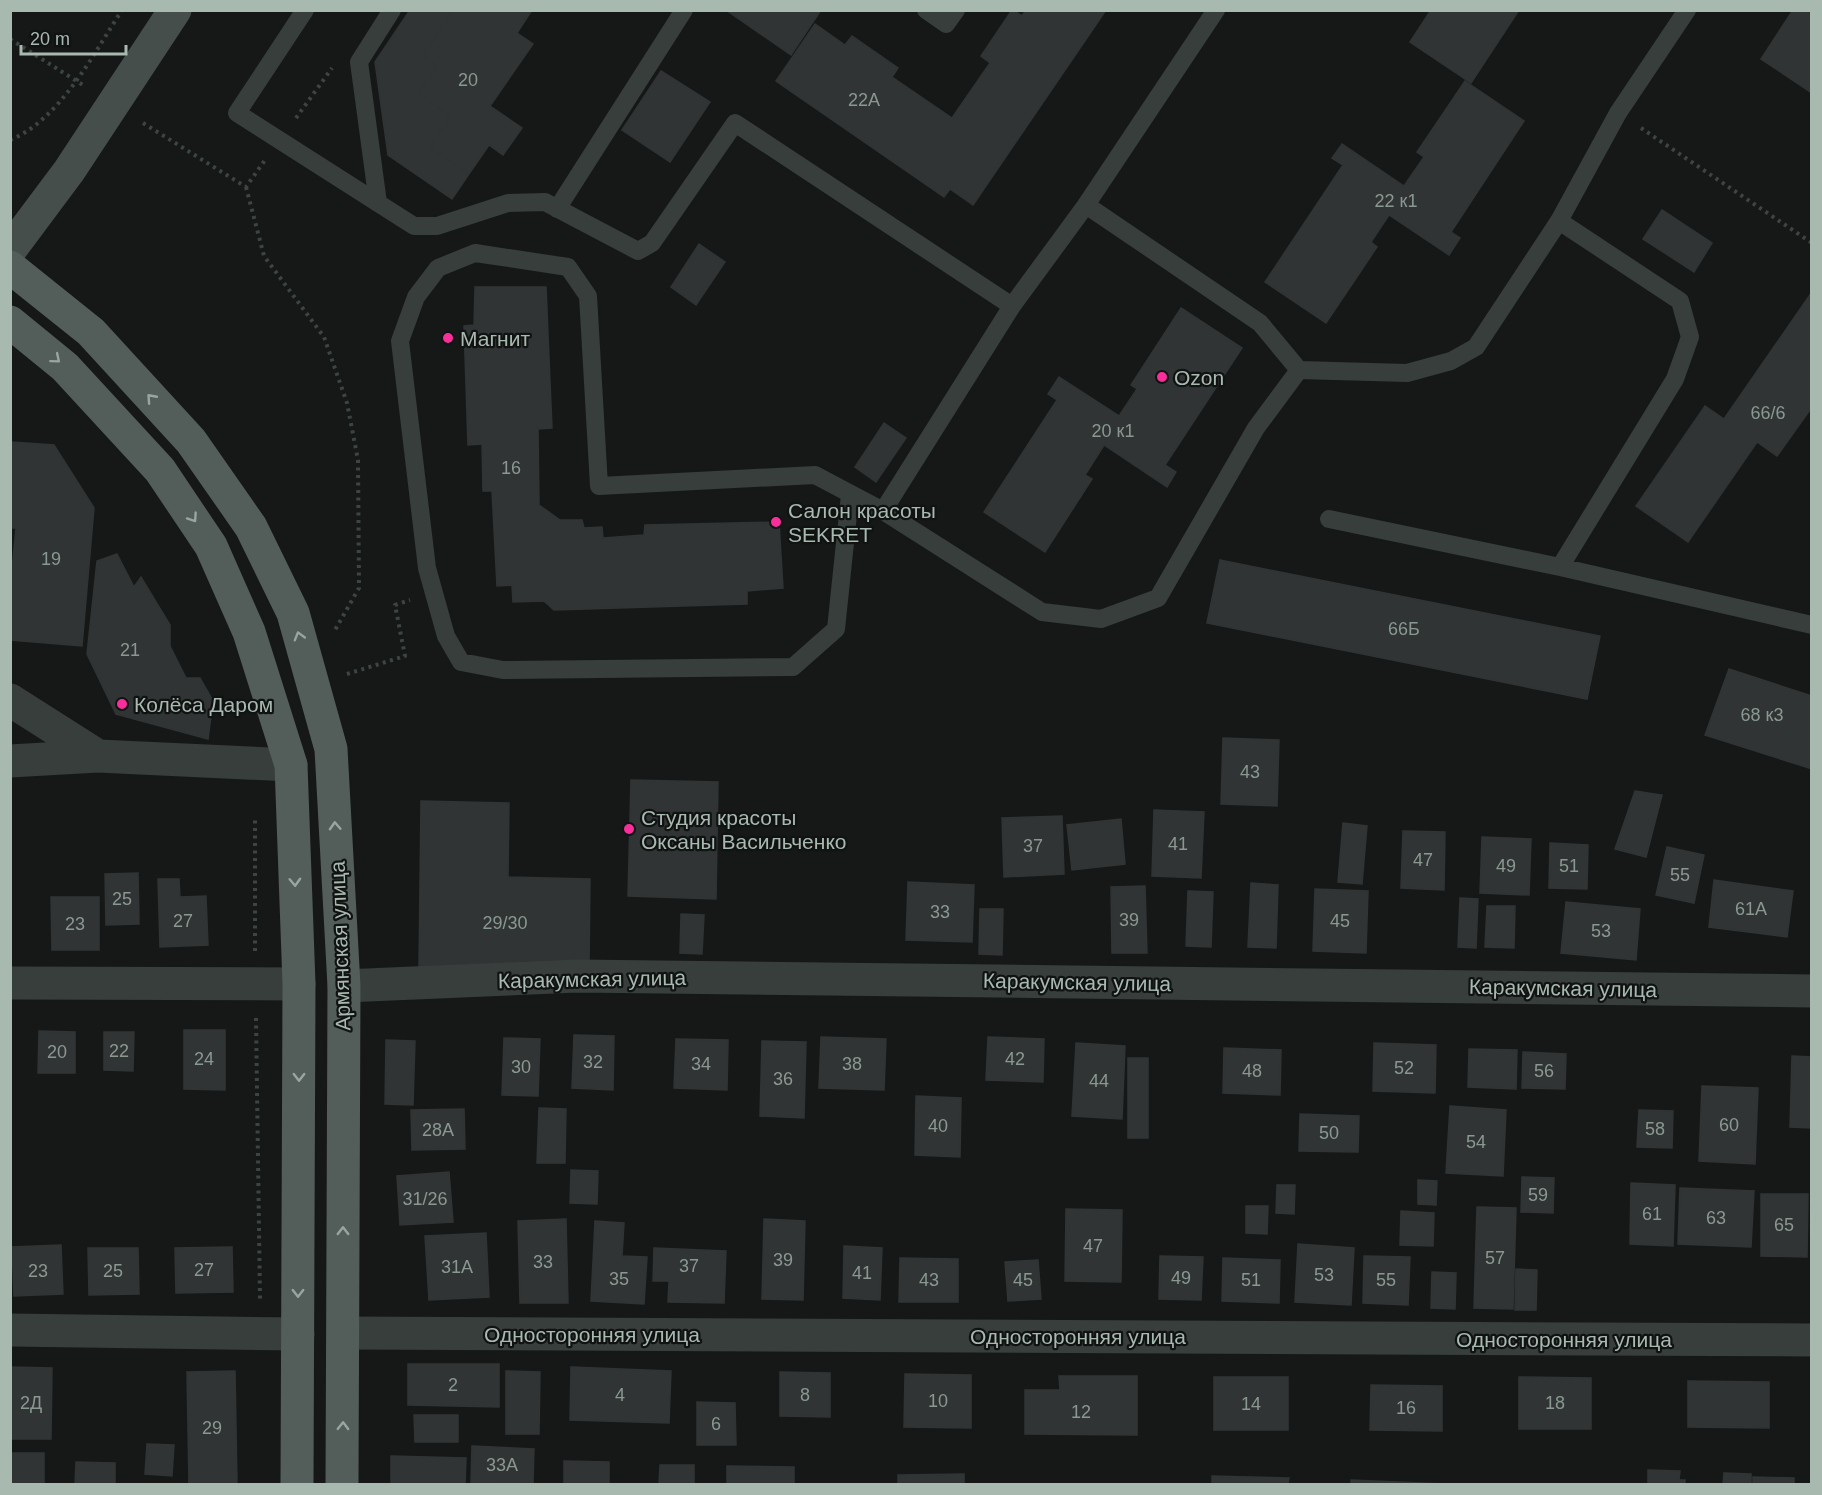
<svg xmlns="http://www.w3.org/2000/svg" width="1822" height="1495" font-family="Helvetica,sans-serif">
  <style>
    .building { fill: #313434; stroke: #303434; stroke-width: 1.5 }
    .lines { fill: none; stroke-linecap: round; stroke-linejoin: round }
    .path { stroke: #3d4541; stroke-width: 4; stroke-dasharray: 3 4.5; stroke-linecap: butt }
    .service { stroke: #373e3b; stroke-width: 18 }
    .minor { stroke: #373e3b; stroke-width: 33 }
    .secondary { stroke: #454e4a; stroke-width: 33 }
    .primary { stroke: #535d59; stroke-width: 33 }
    .oneway { stroke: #97a79f }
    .poi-dot { fill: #f82f9b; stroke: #111313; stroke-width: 2 }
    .labels { text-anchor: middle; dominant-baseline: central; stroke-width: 4.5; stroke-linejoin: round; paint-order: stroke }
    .number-label { font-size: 18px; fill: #8a9891 }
    .poi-label { font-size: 21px; fill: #a8b9b0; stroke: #111313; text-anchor: start }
    .street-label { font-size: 21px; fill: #a8b9b0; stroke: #111313 }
  </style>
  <rect width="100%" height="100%" fill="#161818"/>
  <path class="building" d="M410,10h43l-30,45 14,11 -19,28 33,22 -21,31 39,27 -17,25 -64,-44 -13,-93z
    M453,10h79l-15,23 16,11 -43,62 32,22 -19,27 -14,-10 -20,29 -39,-27 21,-31 -33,-22 19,-28 -14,-11z
    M726,10h95l-30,45z
    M1012,10l10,6 4,-6h80l-133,195 -23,-16 -6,8 -168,-116 39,-57 30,21 7,-9 46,32 -6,9 60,41 38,-55 -9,-7z
    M1431,10h88l-48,73 -61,-41z
    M1793,10h12l7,5v78l-51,-34z
    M661,71l49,31 -40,60 -48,-32z
    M1465,81l59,40 -73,111 9,6 -11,17 -60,-40 -18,27 6,5 -51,76 -61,-41 78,-117 -11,-7 10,-14 62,42 20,-29 -7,-5z
    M1662,210l50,33 -18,29 -51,-33z
    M699,244l26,18 -29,43 -25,-18z
    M475,287h71l6,141 -14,1 1,76 21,15h22l2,8 18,-1 1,11 41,-3 1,-10 134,-3 4,66 -36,3v13l-193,6 -10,-9 -31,1 -1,-17 -15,1 -5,-95h-9l-1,-47 -14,1 -4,-119 10,-1z
    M1812,292v115l-35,49 -20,-14 -69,100 -52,-36 69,-100 19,13z
    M1181,308l61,40 -77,117 11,7 -9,15 -63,-42 -19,30 7,4 -47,73 -61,-40 73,-112 -9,-6 11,-17 60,39 18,-27 -6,-4z
    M884,423l22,15 -30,44 -21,-15z
    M11,442l43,3 40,63 -12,138 -72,-6v-50l6,-62h-6z
    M117,554l17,33 7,-10 29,48v21l16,32h14l13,23 -5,38 -92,-25 -29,-60 10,-93z
    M1220,560l380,76 -13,63 -380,-76z
    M1729,669l83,27v73l-107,-34z
    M1223,738l56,2 -2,66 -56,-2z
    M631,780l87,2 -2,117 -88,-3z
    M1635,791l27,4 -16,62 -31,-8z
    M421,801l88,2 -1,74 82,2 -1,91 -170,-3z
    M1154,810l50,2 -3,66 -49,-2z
    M1062,816l2,58 -60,3 -2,-59z
    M1121,819l4,45 -53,6 -5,-45z
    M1343,823l24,3 -5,58 -24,-2z
    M1403,831l42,1 -1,58 -43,-2z
    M1482,837l49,2 -2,56 -49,-2z
    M1550,843l38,2 -1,44 -38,-1z
    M1667,847l37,8 -10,48 -38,-8z
    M138,873l1,51 -33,1 -1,-51z
    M158,879h21l1,18 26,-1 2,49 -48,2z
    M1714,880l79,11 -6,46 -78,-10z
    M908,882l66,3 -2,57 -66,-2z
    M1251,883l27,2 -2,63 -28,-1z
    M1145,886l2,67h-35l-1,-66z
    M1315,889l53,2 -2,62 -53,-2z
    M1188,891l25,1 -2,55 -25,-1z
    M51,897h48v53h-47z
    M1460,898l18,1 -2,49 -18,-1z
    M1566,902l74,7 -4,51 -75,-7z
    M1487,906h28l-1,42 -29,-1z
    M980,909h23l-1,46 -23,-1z
    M681,914l23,1 -2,39 -22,-1z
    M184,1030h41v60l-41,-1z
    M39,1031l36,1v41h-37z
    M104,1032h30l-1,39 -29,-1z
    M574,1035l40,1 -1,54 -41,-2z
    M821,1037l65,2 -2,51 -65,-2z
    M988,1037l56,2 -1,43 -57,-2z
    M504,1038l36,1 -2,57 -36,-1z
    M676,1039l52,1 -1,50 -53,-2z
    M386,1040l29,1 -2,64 -28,-1z
    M762,1041l44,1 -2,76 -44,-2z
    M1076,1043l49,3 -3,73 -50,-3z
    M1374,1043l62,2 -1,48 -62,-2z
    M1224,1048l57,2 -1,45 -57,-2z
    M1469,1049l48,1 -1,39 -48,-2z
    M1523,1052l43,2 -1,35 -43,-1z
    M1792,1056l20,1v71l-22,-1z
    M1128,1058h20v80h-20z
    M1702,1086l56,2 -3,76 -56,-3z
    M916,1096l45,2 -1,59 -45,-2z
    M1450,1106l56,4 -3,66 -57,-3z
    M539,1108l27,1 -1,54h-28z
    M464,1109l1,40 -53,1 -1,-40z
    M1639,1110l34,1 -1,37 -35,-1z
    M1300,1114l59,2 -1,36 -59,-1z
    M571,1170l27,1 -1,33 -27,-1z
    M449,1172l4,50 -53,3 -3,-49z
    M1522,1177l32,1 -1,35 -32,-1z
    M1418,1180l19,1 -1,24 -18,-1z
    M1631,1183l44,2 -2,61 -43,-2z
    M1277,1185h18l-1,29 -18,-1z
    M1680,1188l74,3 -3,56 -73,-3z
    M1761,1194h47l-1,63 -46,-1z
    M1246,1206h22l-1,28 -21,-1z
    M1477,1207l39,1 -3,101 -39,-1z
    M1066,1209l56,1 -1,72 -56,-1z
    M1401,1211l33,2 -1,33 -33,-1z
    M566,1219l2,84h-48l-2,-82z
    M764,1219l41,2 -2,79 -41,-1z
    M595,1221l29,2 -2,33 25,1 -3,47 -53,-3z
    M486,1233l3,64 -60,3 -4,-64z
    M1298,1244l56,4 -3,57 -56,-3z
    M61,1245l2,49 -49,2 -2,-49z
    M844,1246l38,2 -2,52 -37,-2z
    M232,1247l1,45 -57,1 -1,-45z
    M88,1248h50l1,46 -50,1z
    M654,1248l72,3 -2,52 -56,-1 1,-21h-16z
    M1160,1256l43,1 -2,43 -42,-1z
    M1364,1256l46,1 -2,48 -45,-2z
    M900,1258l58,1v43h-59z
    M1223,1258l57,2 -1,43 -57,-2z
    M1038,1260l3,39 -33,2 -3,-39z
    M1516,1269l21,1 -1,40h-21z
    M1432,1272l24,1 -1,36 -24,-1z
    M408,1364h91v43l-91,-2z
    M10,1367l42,1 -1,71h-41z
    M571,1367l100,4 -2,52 -99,-3z
    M235,1371l2,113h-48l-2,-112z
    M506,1371l34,1 -1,62h-33z
    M780,1372l50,1v44l-50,-1z
    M905,1374l66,1v53l-67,-1z
    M1059,1376h78v59l-112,-1v-44h35z
    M1214,1377h74v53h-74z
    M1519,1377l72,1v51h-72z
    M1688,1381l81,1v46l-81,-1z
    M1371,1385l71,1v45l-72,-1z
    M697,1402l38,1 1,42h-39z
    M414,1415h44v27h-43z
    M147,1444l27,1 -2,31 -27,-2z
    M472,1446l62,3 -1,34 -37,-1v2h-25z
    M10,1453h34v31h-34z
    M391,1456l75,2 -1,26h-74z
    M564,1461l45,1v22h-45z
    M76,1462l39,1v21h-40z
    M660,1465h34v19h-35z
    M727,1466l67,1v17h-67z
    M1648,1470l32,1 -1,9h6v4h-37z
    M1724,1473l27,1v10h-28z
    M964,1474v10h-66v-9z
    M1212,1476l77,2 -1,6h-76z
    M1753,1477l41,1v6h-41z
    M1351,1480l95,4h-95z"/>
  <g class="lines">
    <path class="path" d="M10,39l76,48
      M296,118l36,-50
      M143,123l103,64 19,-27
      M1641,128l171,115
      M10,140c50,-20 84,-87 112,-130
      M246,187l18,69 60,81 23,66 11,57 1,128 -24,42
      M347,674l58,-18 -10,-51 15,-5
      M255,951v-134
      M256,1018l4,281"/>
    <path class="service" d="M305,10l-68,103 177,113h23l71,-23 37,-1 93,49 14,-8 83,-120 277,183
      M926,10l20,14 10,-14
      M378,203l-19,-141 33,-52
      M1086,205l174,118 39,47
      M557,209l127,-199
      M1559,221l121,80 10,36 -15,42 -115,188
      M850,495l-14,134 -43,38 -290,3 -42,-8 -15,-26 -19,-68 -27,-227 16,-44 22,-29 37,-15 93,14 20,29 11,190 216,-11 68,36 159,101 59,7 57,-21 98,-170 43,-58 108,3 44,-12 25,-14 83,-126 59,-108 69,-103
      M883,511l129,-205 74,-101 130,-195
      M1329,519l231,48 252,58"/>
    <path class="minor" d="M10,700l88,56
      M10,761l88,-5 193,9
      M10,983l289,1
      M344,986l233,-10 1235,15
      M10,1330l288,4
      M344,1333l1468,7"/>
    <path class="secondary" d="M10,250l59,-79 106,-161"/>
    <path class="primary" d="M10,267l81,65 100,109 60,86 42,86 38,136 13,237 -2,498
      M10,322l55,45 95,103 51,76 38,86 42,133 8,219 -2,500"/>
  </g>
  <defs><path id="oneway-chevron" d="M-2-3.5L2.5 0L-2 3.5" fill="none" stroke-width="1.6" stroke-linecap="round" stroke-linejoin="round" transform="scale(1.5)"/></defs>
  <g class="oneway">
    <use href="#oneway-chevron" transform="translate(56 359) rotate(40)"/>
    <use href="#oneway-chevron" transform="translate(151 398) rotate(-132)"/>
    <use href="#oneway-chevron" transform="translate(193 518) rotate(56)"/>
    <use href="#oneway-chevron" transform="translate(299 636) rotate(-106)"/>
    <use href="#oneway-chevron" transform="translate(335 826) rotate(-93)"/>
    <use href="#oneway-chevron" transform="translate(295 882) rotate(88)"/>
    <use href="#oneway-chevron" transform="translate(299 1077) rotate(90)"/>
    <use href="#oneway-chevron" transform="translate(343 1231) rotate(-90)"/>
    <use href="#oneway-chevron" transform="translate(298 1293) rotate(90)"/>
    <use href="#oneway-chevron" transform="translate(343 1426) rotate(-89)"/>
  </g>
  <g class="poi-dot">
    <circle cx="448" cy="338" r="6"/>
    <circle cx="1162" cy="377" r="6"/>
    <circle cx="776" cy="522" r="6"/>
    <circle cx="122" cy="704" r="6"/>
    <circle cx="629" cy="829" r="6"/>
  </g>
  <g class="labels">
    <g class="number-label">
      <text x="468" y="80">20</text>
      <text x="864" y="100">22А</text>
      <text x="1396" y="201">22 к1</text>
      <text x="1768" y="413">66/6</text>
      <text x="1113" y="431">20 к1</text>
      <text x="511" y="468">16</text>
      <text x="51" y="559">19</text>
      <text x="1404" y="629">66Б</text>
      <text x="130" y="650">21</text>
      <text x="1762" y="715">68 к3</text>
      <text x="1250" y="772">43</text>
      <text x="1178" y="844">41</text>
      <text x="1033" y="846">37</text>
      <text x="1423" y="860">47</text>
      <text x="1506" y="866">49</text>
      <text x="1569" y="866">51</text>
      <text x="1680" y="875">55</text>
      <text x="122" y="899">25</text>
      <text x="1751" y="909">61А</text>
      <text x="940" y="912">33</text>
      <text x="1129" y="920">39</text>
      <text x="183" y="921">27</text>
      <text x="1340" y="921">45</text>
      <text x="505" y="923">29/30</text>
      <text x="75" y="924">23</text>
      <text x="1601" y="931">53</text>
      <text x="119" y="1051">22</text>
      <text x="57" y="1052">20</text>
      <text x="204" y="1059">24</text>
      <text x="1015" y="1059">42</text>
      <text x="593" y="1062">32</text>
      <text x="701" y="1064">34</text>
      <text x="852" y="1064">38</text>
      <text x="521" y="1067">30</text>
      <text x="1404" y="1068">52</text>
      <text x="1252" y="1071">48</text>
      <text x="1544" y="1071">56</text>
      <text x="783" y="1079">36</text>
      <text x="1099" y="1081">44</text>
      <text x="1729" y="1125">60</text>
      <text x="938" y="1126">40</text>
      <text x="1655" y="1129">58</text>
      <text x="438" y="1130">28А</text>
      <text x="1329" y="1133">50</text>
      <text x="1476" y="1142">54</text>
      <text x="1538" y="1195">59</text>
      <text x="425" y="1199">31/26</text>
      <text x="1652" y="1214">61</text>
      <text x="1716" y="1218">63</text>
      <text x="1784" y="1225">65</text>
      <text x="1093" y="1246">47</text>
      <text x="1495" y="1258">57</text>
      <text x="783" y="1260">39</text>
      <text x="543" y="1262">33</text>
      <text x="689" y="1266">37</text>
      <text x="457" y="1267">31А</text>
      <text x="204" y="1270">27</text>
      <text x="38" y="1271">23</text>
      <text x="113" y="1271">25</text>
      <text x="862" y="1273">41</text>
      <text x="1324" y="1275">53</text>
      <text x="1181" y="1278">49</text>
      <text x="619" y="1279">35</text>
      <text x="929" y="1280">43</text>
      <text x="1023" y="1280">45</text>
      <text x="1251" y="1280">51</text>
      <text x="1386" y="1280">55</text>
      <text x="453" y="1385">2</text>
      <text x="620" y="1395">4</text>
      <text x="805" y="1395">8</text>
      <text x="938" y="1401">10</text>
      <text x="31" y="1403">2Д</text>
      <text x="1555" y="1403">18</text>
      <text x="1251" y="1404">14</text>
      <text x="1406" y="1408">16</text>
      <text x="1081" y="1412">12</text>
      <text x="716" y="1424">6</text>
      <text x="212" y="1428">29</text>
      <text x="502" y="1465">33А</text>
    </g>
    <g class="poi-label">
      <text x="460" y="338">Магнит</text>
      <text x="1174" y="377">Ozon</text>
      <text x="788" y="510">Салон красоты<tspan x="788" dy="24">SEKRET</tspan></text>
      <text x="134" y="704">Колёса Даром</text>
      <text x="641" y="817">Студия красоты<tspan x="641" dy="24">Оксаны Васильченко</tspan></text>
    </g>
    <g class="street-label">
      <text transform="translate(340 946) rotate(-92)">Армянская улица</text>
      <text transform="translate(592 979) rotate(-1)">Каракумская улица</text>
      <text transform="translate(1077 982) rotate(1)">Каракумская улица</text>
      <text transform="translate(1563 988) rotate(1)">Каракумская улица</text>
      <text x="592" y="1334">Односторонняя улица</text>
      <text x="1078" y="1336">Односторонняя улица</text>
      <text x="1564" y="1339">Односторонняя улица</text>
    </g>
  </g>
  <rect width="1822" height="1495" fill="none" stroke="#a8b9b0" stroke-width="24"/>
  <path d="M21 45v9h105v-9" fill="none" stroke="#a8b9b0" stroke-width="3"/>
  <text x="30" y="45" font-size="18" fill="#a8b9b0" stroke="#111313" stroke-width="4.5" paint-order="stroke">20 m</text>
</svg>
